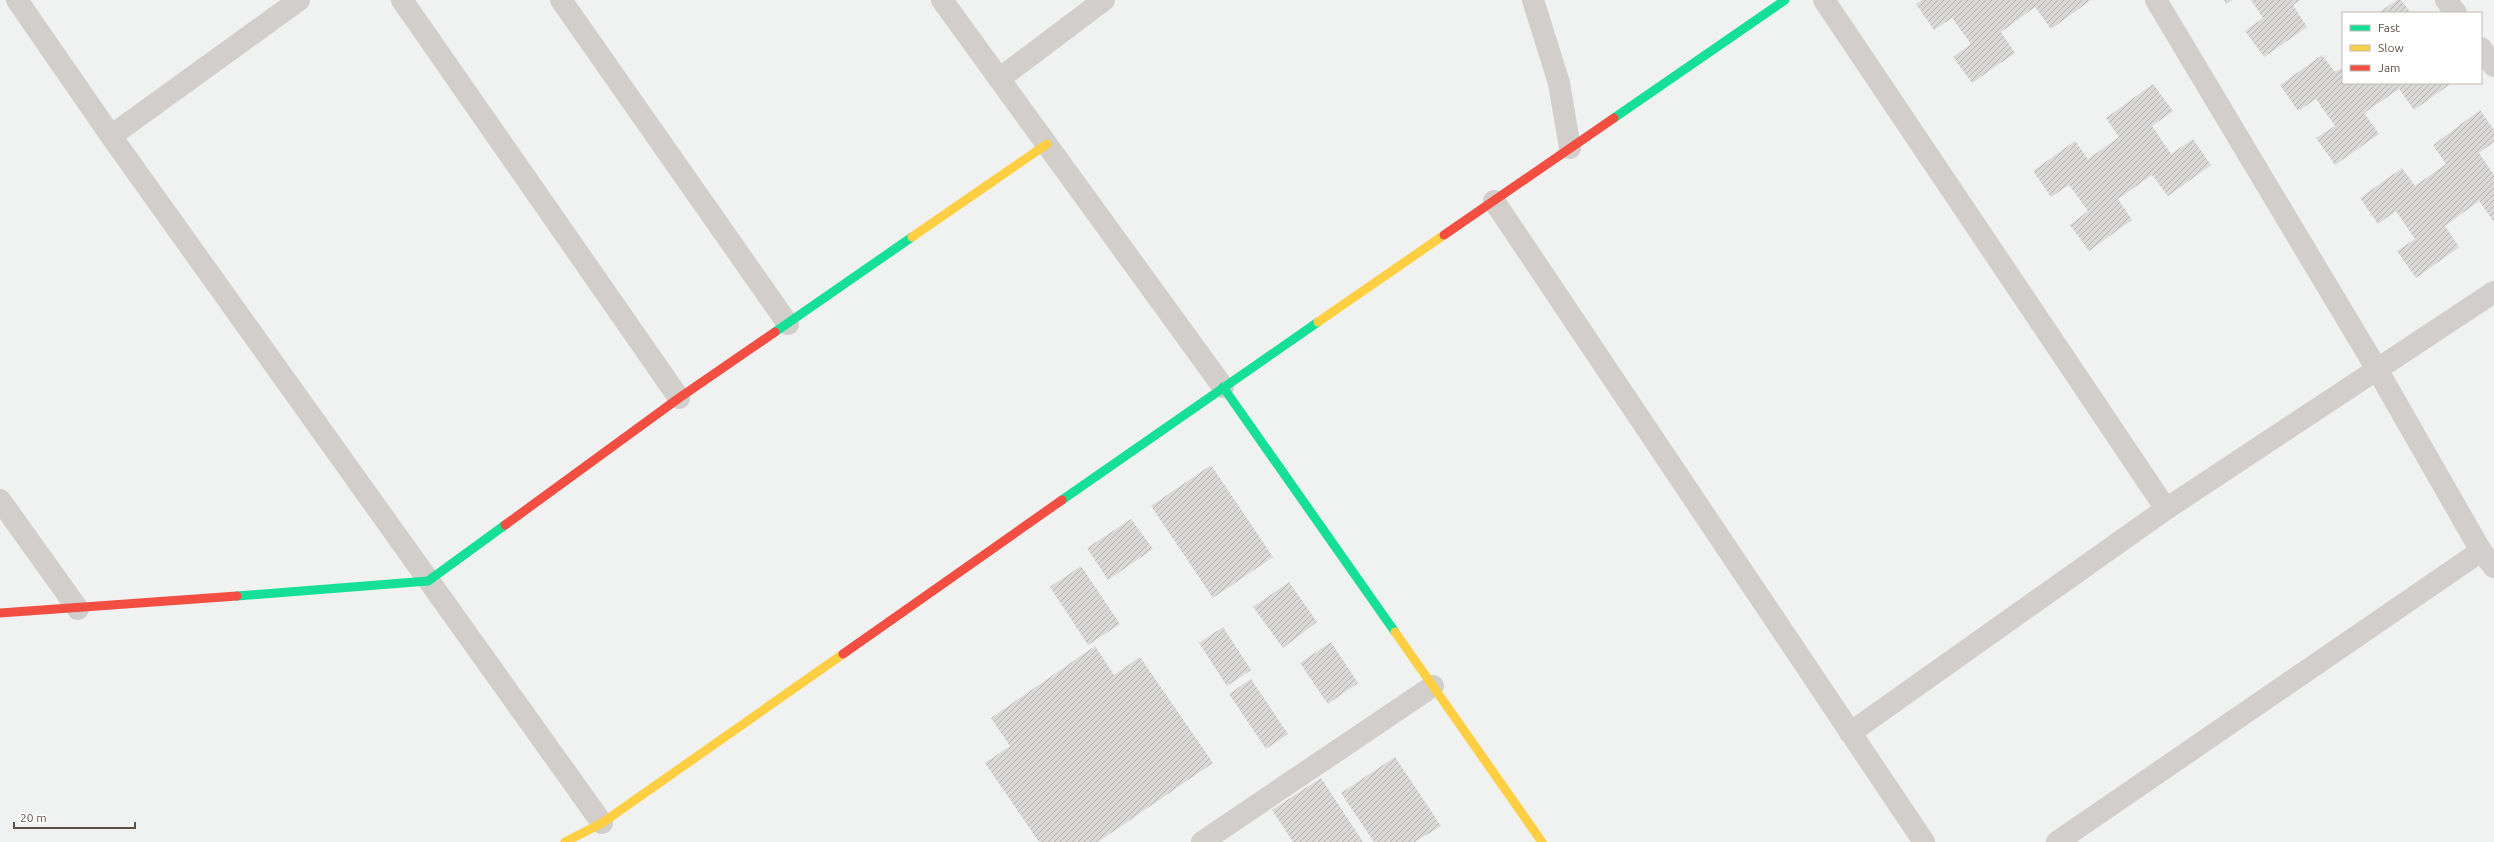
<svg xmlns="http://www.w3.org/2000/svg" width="2494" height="842" font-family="Ubuntu,sans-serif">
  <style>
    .building { fill: url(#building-hatch) }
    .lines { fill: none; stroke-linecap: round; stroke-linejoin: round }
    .street { stroke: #d1cecc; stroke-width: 22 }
    .fast { stroke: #16e098; stroke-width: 9 }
    .slow { stroke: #ffcf43; stroke-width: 9 }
    .jam { stroke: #f24e42; stroke-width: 9 }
  </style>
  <defs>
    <pattern id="building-hatch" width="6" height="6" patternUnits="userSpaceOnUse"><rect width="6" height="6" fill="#dad9d8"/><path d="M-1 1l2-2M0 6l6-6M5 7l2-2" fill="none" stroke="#b4b2b1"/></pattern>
  </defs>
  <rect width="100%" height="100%" fill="#f0f1f1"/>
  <path class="building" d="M1922,0h169l-40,29 -16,-22 -34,25 14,21 -43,30 -19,-26 18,-13 -19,-26 -18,12 -18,-26z
    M2224,0h8l-6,4z
    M2251,0h49l-7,5 14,22 -43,30 -19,-26 18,-13z
    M2397,0h4l10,13h-33z
    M2322,55l13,17 8,-5v16h109l-38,27 -15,-21 -35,24 15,21 -44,31 -19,-27 19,-12 -19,-27 -18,12 -18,-26z
    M2153,84l20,27 -21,15 19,28 22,-15 18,26 -43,31 -16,-21 -34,24 14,21 -43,31 -19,-26 18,-14 -19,-26 -18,12 -18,-26 42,-30 13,18 31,-22 -13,-19z
    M2480,110l14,20v12l-15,11 15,22v47l-15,-21 -34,25 14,21 -43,31 -19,-27 18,-12 -19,-28 -18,13 -18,-26 42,-30 13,18 31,-22 -13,-19z
    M1211,465l62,92 -60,41 -62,-92z
    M1131,519l22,30 -45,31 -21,-32z
    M1081,566l39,58 -32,21 -38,-58z
    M1289,582l28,40 -34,26 -30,-41z
    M1223,627l28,43 -24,16 -28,-43z
    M1331,642l27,41 -30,21 -28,-41z
    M1095,646l19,29 26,-18 73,106 -115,79h-59l-54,-79 25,-17 -19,-28z
    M1251,679l37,55 -22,15 -37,-55z
    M1395,757l46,69 -26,16h-41l-33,-49z
    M1321,778l42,64h-70l-21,-32z"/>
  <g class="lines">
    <path class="street" d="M17,0l94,136 491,687
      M402,0l277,398
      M561,0l227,324
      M942,0l281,387
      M1533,0l26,83 11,65
      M1824,0l342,509
      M2156,0l222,371 103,180 13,16
      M2446,0l10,13
      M2481,48l13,18
      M999,79l105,-79
      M111,136l188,-136
      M1494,201l430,641
      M0,500l78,109
      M1850,733l316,-224 328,-217
      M1202,842l231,-156
      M2057,842l424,-291"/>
    <path class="fast" d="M1614,118l171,-118
      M775,332l137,-95
      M1223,387l172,245
      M1062,500l256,-178
      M237,596l191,-15 77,-56"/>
    <path class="slow" d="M912,237l135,-93
      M1318,322l126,-87
      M1395,632l147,210
      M565,842l37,-19 241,-169"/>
    <path class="jam" d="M1444,235l170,-117
      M505,525l174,-127 96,-66
      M0,613l237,-17
      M843,654l219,-154"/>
  </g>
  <rect x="2342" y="12" width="140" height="72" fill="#ffffff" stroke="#bfb9b5"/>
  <rect x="2350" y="25" width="20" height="6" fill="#16e098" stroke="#bfb9b5"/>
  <text x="2378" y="32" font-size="12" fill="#5f5046">Fast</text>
  <rect x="2350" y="45" width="20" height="6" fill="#ffcf43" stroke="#bfb9b5"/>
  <text x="2378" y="52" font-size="12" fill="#5f5046">Slow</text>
  <rect x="2350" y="65" width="20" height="6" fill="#f24e42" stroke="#bfb9b5"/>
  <text x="2378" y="72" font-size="12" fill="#5f5046">Jam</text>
  <path d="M14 822v6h121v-6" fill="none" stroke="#5f5046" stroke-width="2"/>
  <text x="20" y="822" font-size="12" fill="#5f5046" stroke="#ffffff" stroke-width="3" paint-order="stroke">20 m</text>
</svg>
